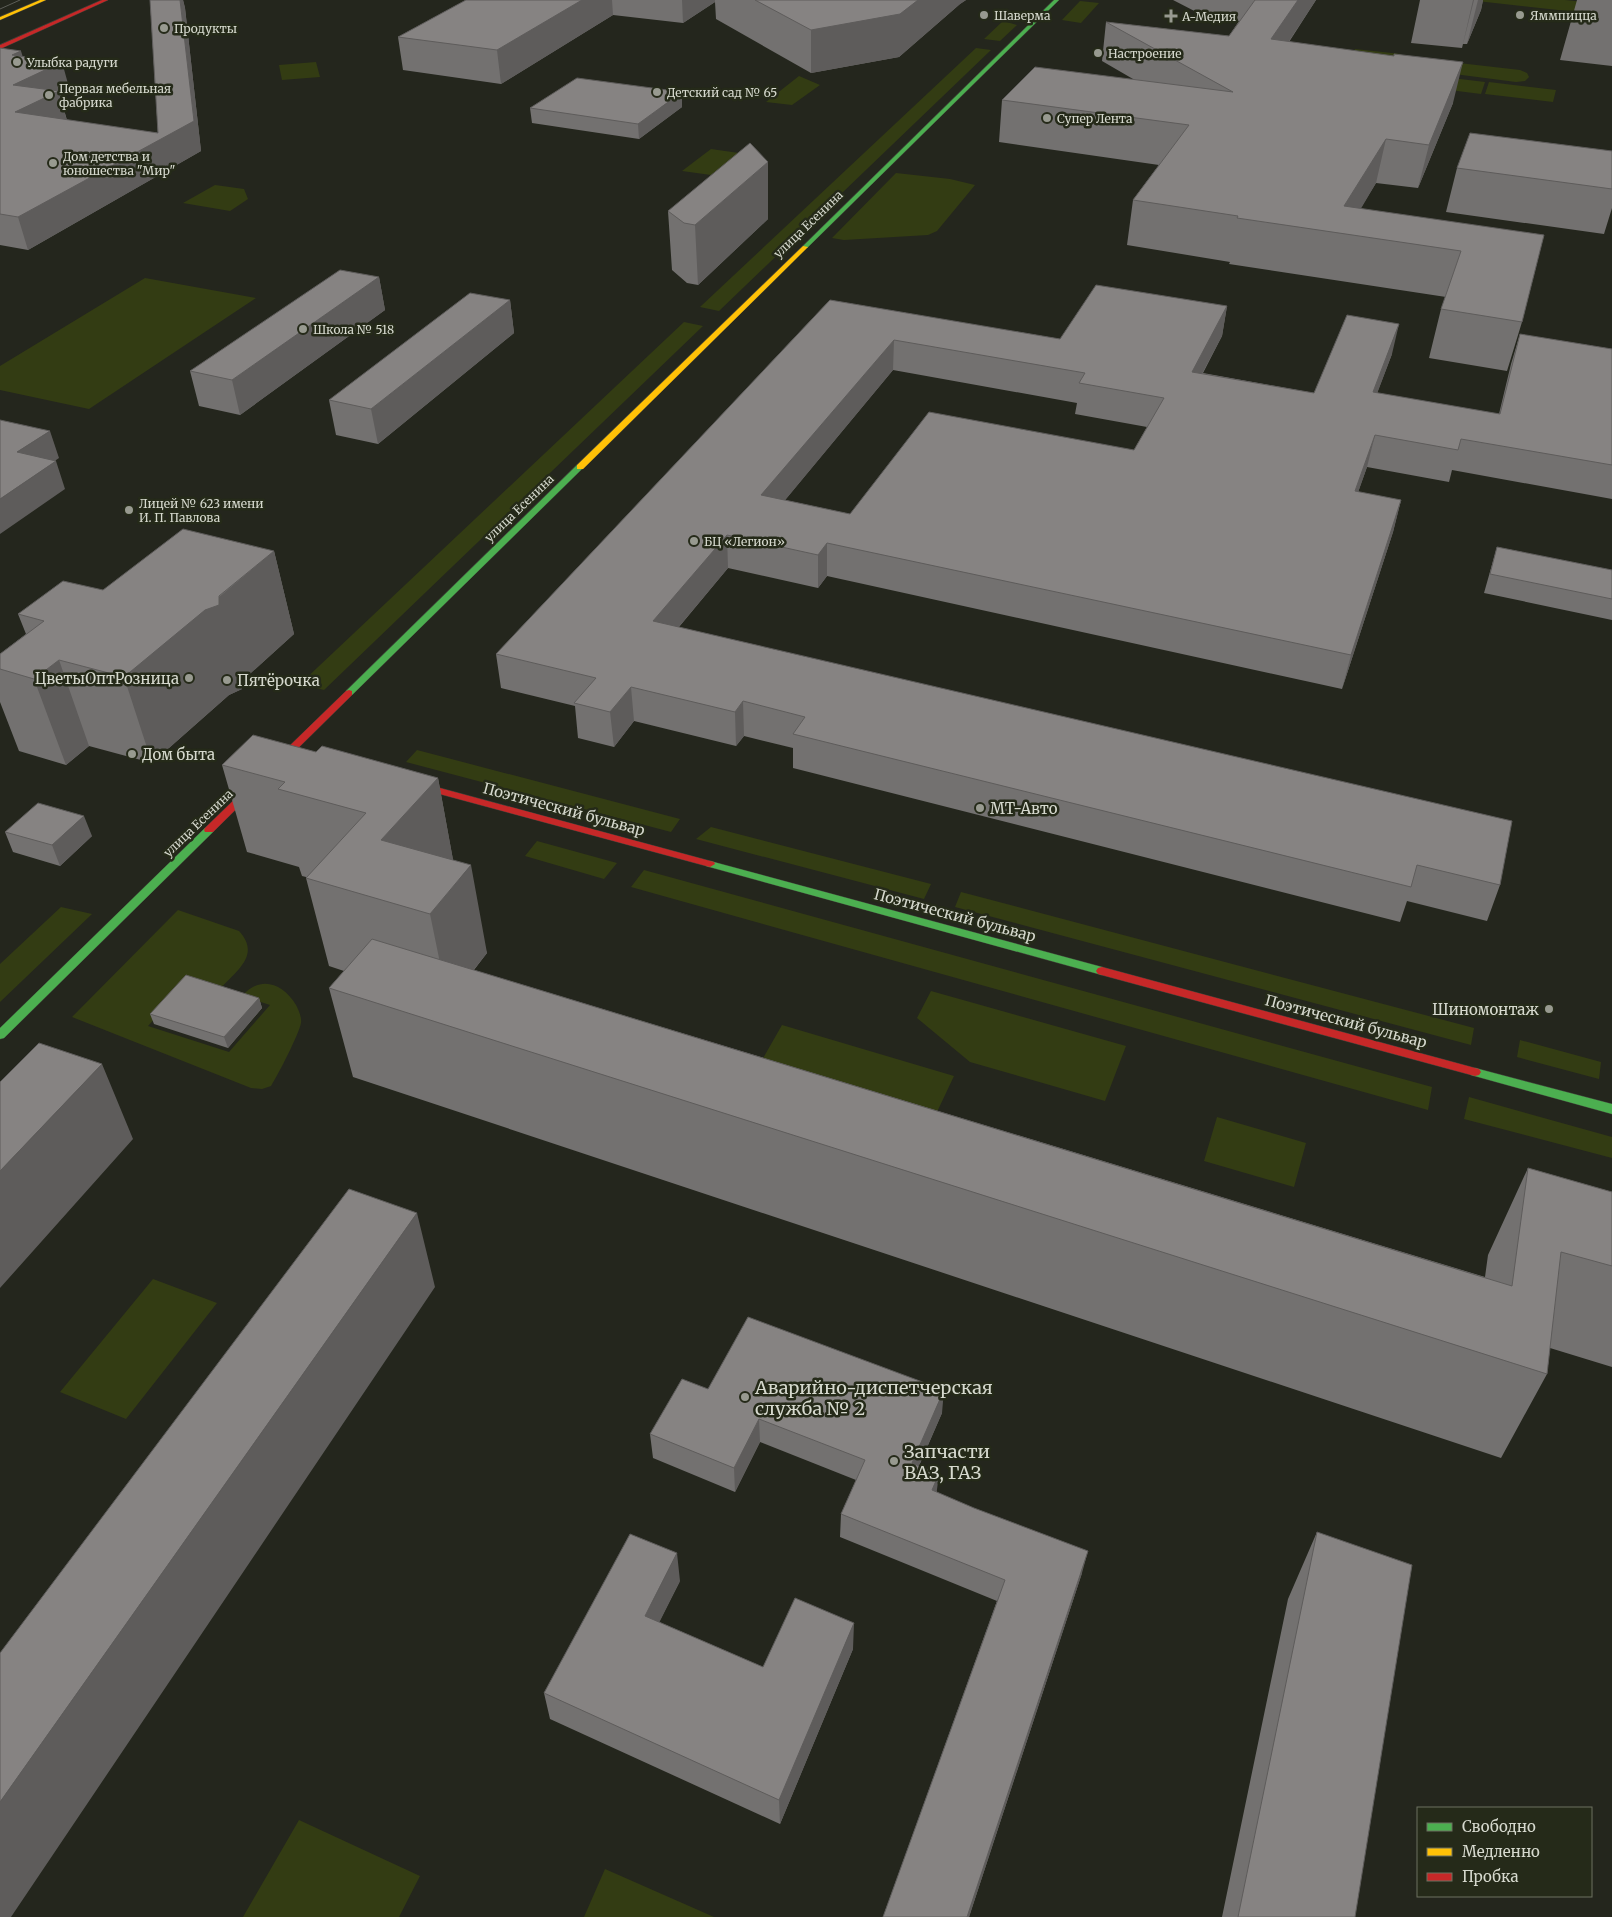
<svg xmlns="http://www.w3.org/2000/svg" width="1612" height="1917" font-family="Merriweather,serif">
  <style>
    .green { fill: #333c13 }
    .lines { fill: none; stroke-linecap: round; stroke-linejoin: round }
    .fast-casing { stroke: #40423a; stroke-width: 1 }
    .slow-casing { stroke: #40423a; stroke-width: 1 }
    .jam-casing { stroke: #40423a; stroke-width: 1 }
    .fast { fill: #4caf50; fill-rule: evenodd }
    .slow { fill: #ffc107; fill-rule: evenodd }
    .jam { fill: #c62828; fill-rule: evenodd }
    .tram { stroke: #5d5e58; stroke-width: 1 }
    .wall { fill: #737170; fill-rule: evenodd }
    .shaded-wall { fill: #5e5c5b }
    .building { fill: #868382; stroke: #5e5c5b; fill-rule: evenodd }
    .poi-dot { fill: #989a90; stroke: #252a19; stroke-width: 2 }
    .labels { text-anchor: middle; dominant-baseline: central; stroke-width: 5; stroke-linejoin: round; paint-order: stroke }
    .far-poi-label { font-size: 12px; fill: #d6d9ce; stroke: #252a19; text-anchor: start }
    .far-street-label { font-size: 12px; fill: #d6d9ce; stroke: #252a19 }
    .poi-label { font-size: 15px; fill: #d6d9ce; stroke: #252a19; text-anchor: start }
    .street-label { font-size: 15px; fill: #d6d9ce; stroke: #252a19 }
    .near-poi-label { font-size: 18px; fill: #d6d9ce; stroke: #252a19; text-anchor: start }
  </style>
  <rect width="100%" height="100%" fill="#24261d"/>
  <path class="green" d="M1468,0h97l47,5v11z
    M1080,1l19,2 -18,20 -19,-3z
    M1003,21l14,4 -17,16 -16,-2z
    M976,48l15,2 -272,261 -19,-4z
    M1355,49l46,5 -7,17 91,11 -4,12 -142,-18z
    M316,62l4,15 -38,3 -3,-15z
    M1459,63l61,7 7,3 2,4 -4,4 -9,1 -62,-8z
    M799,76l21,9 -28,20 -26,-3z
    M1489,82l67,8 -3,12 -68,-8z
    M711,149l28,4 -28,22 -29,-4z
    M896,173l54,6 25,6 -38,46 -9,4 -84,5 -12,-2z
    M215,185l29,4 4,10 -18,12 -47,-8z
    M145,278l111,20 -167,111 -89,-19v-24z
    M684,322l19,4 -379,364 -24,-6z
    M417,750l263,69 -9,13 -265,-70z
    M711,827l220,57 -7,15 -228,-60z
    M537,841l80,22 -13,16 -79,-23z
    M644,870l788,217 -4,23 -797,-223z
    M961,892l513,136 -3,17 -516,-138z
    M61,907l31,7 -92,88v-38z
    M178,910l61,21c22,24 -2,39 -19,58l-29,-10 -43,47 81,26 41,-47 -28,-9c18,-21 41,-13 54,9 2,4 6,12 5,18 -2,11 -23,52 -30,63l-9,3 -11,-1 -179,-71z
    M931,991l195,55 -21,55 -135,-39 -53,-44z
    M782,1025l172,51 -17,36 -175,-52z
    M1520,1040l81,22 -2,17 -82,-22z
    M1469,1097l143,40v21l-148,-39z
    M1217,1117l89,26 -12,44 -90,-26z
    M153,1279l64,24 -91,116 -66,-27z
    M299,1820l121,56 -21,41h-156z
    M605,1869l109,48h-130z"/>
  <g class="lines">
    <defs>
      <path id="fast" d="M1054,0h5l-252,248h-4v-2z
        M577,465l7,2 -232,228h-6v-4z
        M209,827l5,3 -1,2 -209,206 -4,1v-11l205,-200z
        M710,861l392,106 6,4 -6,4 -396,-109 -1,-2z
        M1475,1068l137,36v10l-141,-39 -2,-3 2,-3z"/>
      <path id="slow" d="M40,0h6l-46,20v-3z
        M803,246l5,1 -225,222h-6v-4z"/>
      <path id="jam" d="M102,0h6l-108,49v-4z
        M349,690l3,1v4l-139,137h-8l-1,-2 1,-2 141,-137z
        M403,778l311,84 1,2 -5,3 -311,-84 -1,-2 1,-2z
        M1102,967l373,101 4,1 2,3 -2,3 -4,1 -377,-102 -2,-3 2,-3z"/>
    </defs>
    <use href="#fast" class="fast-casing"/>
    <use href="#slow" class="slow-casing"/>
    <use href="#jam" class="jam-casing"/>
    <use href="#fast" class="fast"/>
    <use href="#slow" class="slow"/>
    <use href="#jam" class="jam"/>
    <path class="tram" d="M0,9l20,-9"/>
  </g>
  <path class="wall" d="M150,0h33l2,8 16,143 -173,99 -28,-5v-197l23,9 47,34 -10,5 7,24 91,13z
    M466,0h500l-6,4 -61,53 -88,16 -95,-54 -1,-17 -32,21 -70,-8 -112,69 -98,-14 -5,-33z
    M1173,0h143l-27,42 164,61 -35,85 -42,-5 -16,26 184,26 -22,87 -15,49 -78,-13 12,-49 5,-12 -217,-33 1,-2 -103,-17 6,-45 26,-35 -160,-23 3,-42 131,-21 -31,-18 4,-39 123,14 10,-15 -31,-3z
    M1420,0h63l-2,10 -14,34h-4l-1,4 -51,-5z
    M1577,0h35v66l-52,-6z
    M682,107l-43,32 -107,-16 -2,-15z
    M1612,151v57l-8,26 -158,-22 11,-44z
    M768,162v57l-70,66 -11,-2 -15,-13 -4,-59z
    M379,277l6,33 -145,105 -41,-9 -9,-35z
    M510,300l4,33 -136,111 -42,-9 -7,-35z
    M830,300l230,39 167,-33 -5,30 -19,37 111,20 78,-39 -15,39 122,21 12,-50 9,-30 92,15v150l-160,-29 -3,12 -82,-15 -9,25 43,8 -8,32 -51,157 -515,-113 -9,12 -90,-20 -49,59 821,258 -13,36 -80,-20 -7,21 -607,-154v-20l-49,-12 -8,10 -102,-25 -20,26 -36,-9 -3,-32 -74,-18 -5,-34zM893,370l184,33 -2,11 72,13 -13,23 -284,64 -65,-14z
    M1497,547l115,23v50l-128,-27z
    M274,551l20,83 -52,47v8l-13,6 -77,68 -63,-17 -23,19 -47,-14 -19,-49v-48l26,-20 -8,-20 85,-24z
    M316,752l122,26 15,82 34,93 -13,17 1011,307 3,-22 40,-87 84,24v175l-62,-19 -3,26 -46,84 -1148,-381 -24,-89 15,-17 -15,-5 -23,-88v-1l-4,-1 -3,-9 -52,-15 -25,-87z
    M5,832l87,4 -32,30 -47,-14z
    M259,998l3,10 -34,40 -74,-24 -4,-10z
    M708,1389l234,24 -23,53 18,26 145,81 -113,344h-86l114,-316 -157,-64 1,-23 15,-34 -96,-38 -25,50 -82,-34 -3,-24z
    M1317,1532l38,385h-133l66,-318z
    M680,1581l-21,41 104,45 90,-18 -73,175 -230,-105 -6,-26z"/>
  <path class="shaded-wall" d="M180,0h3l2,8 16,143 -173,99 -10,-33 176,-96z
    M582,0h30l1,15 -112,69 -4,-34z
    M682,0h33v2l-32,21z
    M918,0h48l-6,4 -61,53 -88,16v-43z
    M1298,0h18l-52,79 7,-40z
    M1473,0h1l-12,48z
    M1478,0h5l-2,10 -14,34z
    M21,51l8,26 33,-15 8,29 -10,5 7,25 -52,-9 -3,-57z
    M1463,62l-10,41 -35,85 11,-43z
    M682,92v15l-43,32 -1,-15z
    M1386,139l-10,44 -30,51 -2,-28z
    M768,162v57l-70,66 -3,-60z
    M379,277l6,33 -145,105 -8,-35z
    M510,300l4,33 -136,111 -7,-35z
    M1227,306l-5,30 -35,66 5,-30z
    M1399,324l-7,30 -26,69 7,-31z
    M894,340l-1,30 -131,158 -1,-33z
    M50,431l9,27 -32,22 -10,-28z
    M1375,435l-8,32 -20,57 8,-33z
    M56,461l9,28 -65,45v-35z
    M1401,500l-8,32 -51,157 9,-34z
    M727,535l1,33 -72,86 -3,-33z
    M827,543v33l-9,12v-33z
    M274,551l20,83 -52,47v8l-13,6 -77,68 -28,-86z
    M59,660l30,86 -23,19 -32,-86z
    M631,687l3,34 -20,26 -4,-35z
    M743,701l1,35 -8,10 -1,-34z
    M438,778l16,87 -73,-25z
    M84,816l8,20 -32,30 -8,-21z
    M471,865l16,88 -39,49 -18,-88z
    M259,998l3,10 -34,40 -4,-11z
    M102,1064l31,75 -133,149v-117z
    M417,1213l18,74 -424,630h-11v-115z
    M944,1390l-2,23 -32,73 2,-23z
    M759,1419l1,23 -25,50 -1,-24z
    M939,1474l-3,23 -4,-7z
    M1088,1551l-6,22 -113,344h-2z
    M677,1553l3,28 -31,62 -4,-27z
    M854,1623l-1,26 -73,175 -1,-24z"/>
  <path class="building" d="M150,0h30l14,121 -176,96 -18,-3v-166l21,3 -9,4 50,7 -49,23 46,6 -44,21 143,21z
    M466,0h116l-85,50 -99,-13z
    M755,0h163l-18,14 -89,16z
    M1255,0h43l-27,39 123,17v-2l69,8 -34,83 -43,-6 -42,67 200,29 -22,87 -81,-13 20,-58 -224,-33 1,-2 -105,-16 56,-75 -187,-25 33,-33 198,25 -127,-70 123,14z
    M577,78l105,14 -44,32 -108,-16z
    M1470,133l142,18v38l-155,-21z
    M750,143l18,19 -73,63 -11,-2 -16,-12z
    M340,270l39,7 -147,103 -42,-9z
    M1096,285l131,21 -35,66 122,21 33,-78 52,9 -26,68 127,22 20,-80 92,15v116l-151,-26 -3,11 -83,-15 -20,56 46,9 -50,155 -524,-112 -9,12 -91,-20 -74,86 859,200 -12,64 -83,-20 -6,22 -618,-153 12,-17 -62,-16 -8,11 -104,-25 -21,25 -36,-9 22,-25 -100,-24 334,-354 230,39zM894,340l191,33 -6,10 85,15 -30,52 -205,-38 -79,102 -89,-19z
    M470,293l40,7 -139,109 -42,-9z
    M0,420l50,11 -33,21 39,9 -56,38z
    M183,529l91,22 -55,45v9l-14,5 -81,67 -65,-17 -25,19 -34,-10v-15l44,-33 -26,-7 45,-33 40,9z
    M1497,547l115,23v29l-122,-25z
    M253,735l63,17 6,-6 116,32 -57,62 90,25 -41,49 -124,-36 60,-65 -88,-24 7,-7 -63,-17z
    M38,803l46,13 -32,29 -47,-13z
    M372,939l1140,347 16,-118 84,24v74l-51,-14 -14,122 -1218,-386z
    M186,975l73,23 -35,39 -74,-23z
    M39,1043l63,21 -102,107v-89z
    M349,1189l68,24 -417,589v-149z
    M748,1317l196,73 -32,73 27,11 -7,16 42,18 114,43 -121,366h-84l122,-337 -164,-66 24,-54 -106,-41 -25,49 -84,-34 32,-55 26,10z
    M1317,1532l95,33 -57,352h-117z
    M630,1534l47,19 -32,63 118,51 32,-69 59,25 -75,177 -235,-107z"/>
  <g class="poi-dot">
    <circle cx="984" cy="15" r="5"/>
    <circle cx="1520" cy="15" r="5"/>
    <path d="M1168.5 8.5h5v5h5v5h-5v5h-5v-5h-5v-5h5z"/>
    <circle cx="164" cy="28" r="5"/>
    <circle cx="1098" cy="53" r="5"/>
    <circle cx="17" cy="62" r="5"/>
    <circle cx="657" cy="92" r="5"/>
    <circle cx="49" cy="95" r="5"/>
    <circle cx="1047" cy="118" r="5"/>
    <circle cx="53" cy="163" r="5"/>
    <circle cx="303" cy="329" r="5"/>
    <circle cx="129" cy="510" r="5"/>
    <circle cx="694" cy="541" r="5"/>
    <circle cx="189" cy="678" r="5"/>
    <circle cx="227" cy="680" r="5"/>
    <circle cx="132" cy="754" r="5"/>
    <circle cx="980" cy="808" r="5"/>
    <circle cx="1549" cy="1009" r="5"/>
    <circle cx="745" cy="1397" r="5"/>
    <circle cx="894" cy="1461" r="5"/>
  </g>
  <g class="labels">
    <g class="far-poi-label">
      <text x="994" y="15">Шаверма</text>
      <text x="1530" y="15">Яммпицца</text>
      <text x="1182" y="16">А-Медия</text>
      <text x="174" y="28">Продукты</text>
      <text x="1108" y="53">Настроение</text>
      <text x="27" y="62">Улыбка радуги</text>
      <text x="59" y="88">Первая мебельная<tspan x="59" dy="14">фабрика</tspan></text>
      <text x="667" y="92">Детский сад № 65</text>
      <text x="1057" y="118">Супер Лента</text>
      <text x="63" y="156">Дом детства и<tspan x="63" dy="14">юношества "Мир"</tspan></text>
      <text x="313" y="329">Школа № 518</text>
      <text x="139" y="503">Лицей № 623 имени<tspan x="139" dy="14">И. П. Павлова</tspan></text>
      <text x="704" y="541">БЦ «Легион»</text>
    </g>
    <g class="far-street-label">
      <text transform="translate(808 224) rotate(-44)">улица Есенина</text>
      <text transform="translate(519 508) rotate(-44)">улица Есенина</text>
      <text transform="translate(198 823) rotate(-44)">улица Есенина</text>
    </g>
    <g class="poi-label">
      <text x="179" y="678" text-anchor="end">ЦветыОптРозница</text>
      <text x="237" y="680">Пятёрочка</text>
      <text x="142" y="754">Дом быта</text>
      <text x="990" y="808">МТ-Авто</text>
      <text x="1539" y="1009" text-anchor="end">Шиномонтаж</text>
    </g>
    <g class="street-label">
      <text transform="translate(564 809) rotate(15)">Поэтический бульвар</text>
      <text transform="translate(955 915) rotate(15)">Поэтический бульвар</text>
      <text transform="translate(1346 1021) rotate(15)">Поэтический бульвар</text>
    </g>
    <g class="near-poi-label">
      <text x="755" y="1387">Аварийно-диспетчерская<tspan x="755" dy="21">служба № 2</tspan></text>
      <text x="904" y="1451">Запчасти<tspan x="904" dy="21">ВАЗ, ГАЗ</tspan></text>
    </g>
  </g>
  <rect x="1417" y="1807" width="175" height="90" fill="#252a19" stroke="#6c7061"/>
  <rect x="1427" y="1823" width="25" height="8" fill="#4caf50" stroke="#6c7061"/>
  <text x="1462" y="1832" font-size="15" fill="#d6d9ce">Свободно</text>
  <rect x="1427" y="1848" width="25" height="8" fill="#ffc107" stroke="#6c7061"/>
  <text x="1462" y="1857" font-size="15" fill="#d6d9ce">Медленно</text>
  <rect x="1427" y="1873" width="25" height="8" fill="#c62828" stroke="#6c7061"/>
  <text x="1462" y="1882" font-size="15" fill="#d6d9ce">Пробка</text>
</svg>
